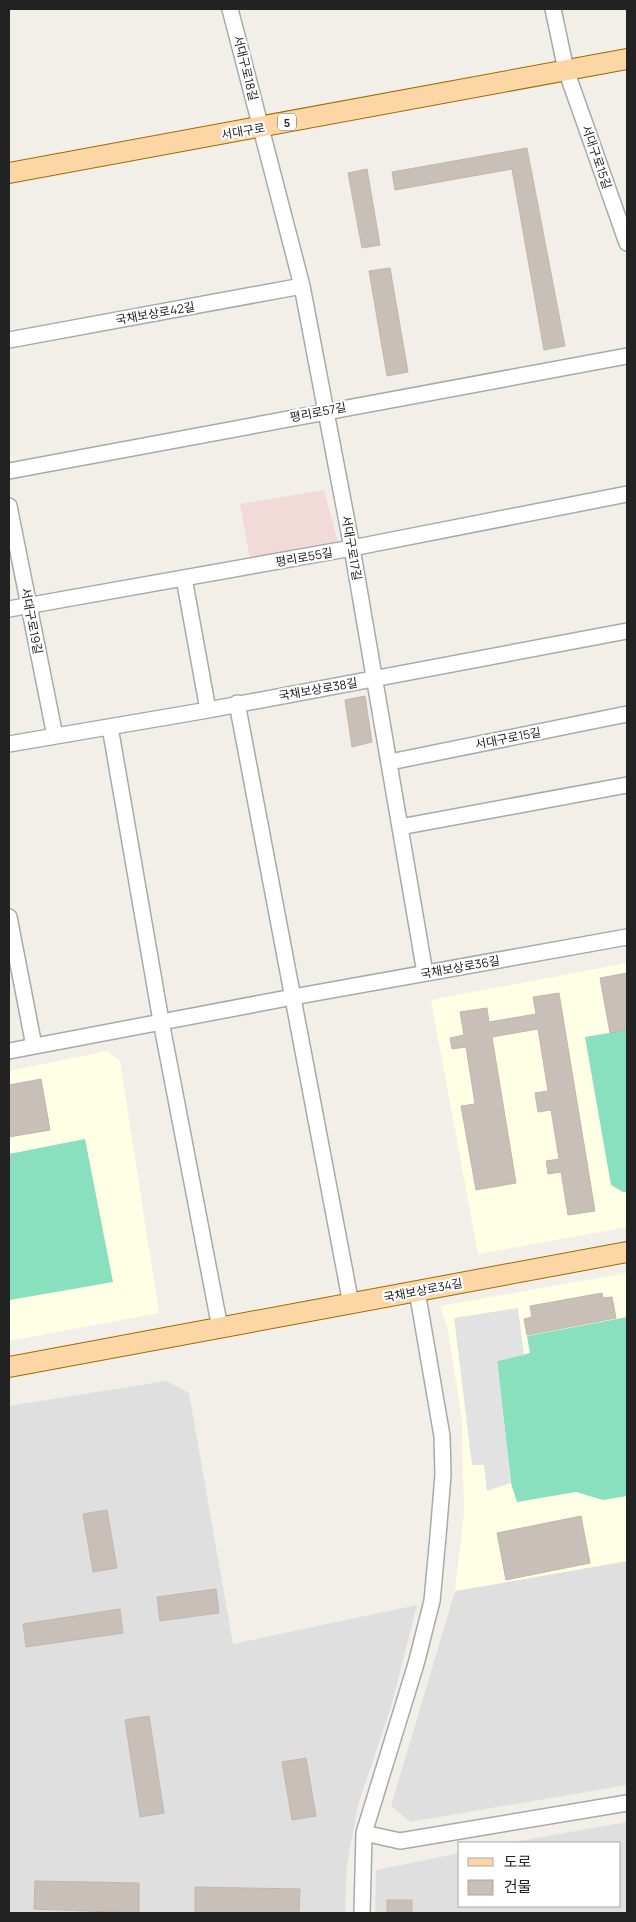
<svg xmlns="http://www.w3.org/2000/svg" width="636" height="1922" font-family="Manrope,'Noto Sans KR',sans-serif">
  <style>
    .residential { fill: #e0dfdf }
    .commercial { fill: #f2dad9 }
    .education { fill: #ffffe5 }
    .pitch { fill: #88e0be }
    .parking { fill: #e2e2e2 }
    .building { fill: #c7bfb8; stroke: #c4b6ab }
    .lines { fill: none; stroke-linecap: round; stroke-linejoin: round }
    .minor-casing { stroke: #a9a9a9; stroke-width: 18 }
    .major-casing { stroke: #a06b00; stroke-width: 22 }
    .minor { stroke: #fff; stroke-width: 15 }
    .major { stroke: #fcd6a4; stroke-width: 20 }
    .labels { text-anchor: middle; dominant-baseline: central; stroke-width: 4.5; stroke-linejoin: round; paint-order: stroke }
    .shield { fill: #fff; stroke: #646464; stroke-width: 1 }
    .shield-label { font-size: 11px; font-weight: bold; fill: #222 }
    .street-label { font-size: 12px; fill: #222; stroke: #fff }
  </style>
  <rect width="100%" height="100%" fill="#f2efe9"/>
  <path class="residential" d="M166,1381l23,12 44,251 184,-39 -26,102 -33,98 -11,59 -2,49h-336v-507z
    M627,1561v224l-217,37 -19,-16 64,-215z
    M627,1822v91h-252l1,-43 84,-17v53h160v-63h-112z"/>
  <path class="commercial" d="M324,490l14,52 -88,17 -10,-55z"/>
  <path class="education" d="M627,963v264l-149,27 -47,-254z
    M107,1051l13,10 39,252 -150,28v-270z
    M627,1273v288l-172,30 9,-78 -2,-93 -15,-94 -7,-20z"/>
  <path class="pitch" d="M627,1030v162h-4l-12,-7 -26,-148z
    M85,1139l28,143 -103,18 -1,-146z
    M627,1317v179l-24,4 -27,-8 -59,10 -6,-19 -14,-122 33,-8 -3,-17z"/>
  <path class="parking" d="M518,1308l6,47 -27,6 14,122 -24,8 -3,-26h-12l-18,-147z"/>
  <path class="building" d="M527,148l38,198 -21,4 -32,-181 -117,21 -3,-18z
    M367,169l13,76 -18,3 -14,-75z
    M390,268l18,104 -21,4 -18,-105z
    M365,696l7,46 -20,5 -7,-47z
    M627,973v57l-17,3 -10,-55z
    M559,993l36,218 -27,4 -7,-43 -13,2 -2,-13 13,-2 -8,-49 -13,2 -3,-19 13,-2 -10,-62 -46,8 24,146 -40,7 -15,-84 14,-2 -9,-57 -14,2 -2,-11 14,-3 -4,-23 27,-4 2,14 47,-8 -3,-17z
    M41,1079l9,51 -41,7v-52z
    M602,1293l1,5 9,-1 4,21 -89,17 -3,-16 8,-2 -2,-11z
    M107,1510l10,58 -24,4 -10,-58z
    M581,1516l9,47 -84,17 -9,-47z
    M216,1589l3,24 -59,8 -3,-24z
    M120,1609l3,24 -97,14 -3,-23z
    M149,1716l15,97 -24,4 -15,-97z
    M306,1758l10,58 -24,4 -10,-58z
    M35,1881l104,2v30l-105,-4z
    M195,1887l105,2 -1,24h-104z
    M387,1900h25v13h-25z"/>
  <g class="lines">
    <defs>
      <path id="minor" d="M230,9l72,277 50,262 73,425
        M553,9l13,61 61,173
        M9,340l293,-54
        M9,471l618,-115
        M9,506l46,230
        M184,578l24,132
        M9,609l343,-61 275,-54
        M237,703l114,601
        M110,727l51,294 59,307
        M9,744l199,-34 419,-79
        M390,762l237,-48
        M400,827l227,-42
        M9,917l25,129
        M9,1051l284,-54 334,-60
        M364,1833l36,8 227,-38
        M362,1913l2,-80 52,-169 16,-63 6,-65 5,-61 -1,-39 -25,-145"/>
      <path id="major" d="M9,173l618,-114
        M9,1367l618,-115"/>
    </defs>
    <use href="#minor" class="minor-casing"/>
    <use href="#major" class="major-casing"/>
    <use href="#minor" class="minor"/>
    <use href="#major" class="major"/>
  </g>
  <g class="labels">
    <rect class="shield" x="278" y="113.5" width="18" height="17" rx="4"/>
    <g class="shield-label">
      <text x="287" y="122">5</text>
    </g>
    <g class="street-label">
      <text transform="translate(246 68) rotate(76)">서대구로18길</text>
      <text transform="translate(243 131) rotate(-10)">서대구로</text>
      <text transform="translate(597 157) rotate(71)">서대구로15길</text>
      <text transform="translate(155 313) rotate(-10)">국채보상로42길</text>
      <text transform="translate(318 412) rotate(-11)">평리로57길</text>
      <text transform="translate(352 548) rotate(80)">서대구로17길</text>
      <text transform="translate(304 557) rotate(-10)">평리로55길</text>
      <text transform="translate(32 621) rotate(79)">서대구로19길</text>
      <text transform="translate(318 689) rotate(-10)">국채보상로38길</text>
      <text transform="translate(508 738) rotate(-11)">서대구로15길</text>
      <text transform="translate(460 967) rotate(-10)">국채보상로36길</text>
      <text transform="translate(423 1290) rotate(-11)">국채보상로34길</text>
    </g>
  </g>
  <rect width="636" height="1922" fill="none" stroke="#222222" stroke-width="20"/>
  <rect x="458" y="1842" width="162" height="65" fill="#ffffff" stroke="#a7a7a7"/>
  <rect x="468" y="1858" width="25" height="8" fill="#fcd6a4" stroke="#a7a7a7"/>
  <text x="504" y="1867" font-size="15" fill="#222222">도로</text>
  <rect x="468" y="1880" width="25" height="15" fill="#c7bfb8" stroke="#a7a7a7"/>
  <text x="504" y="1892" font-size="15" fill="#222222">건물</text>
</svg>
